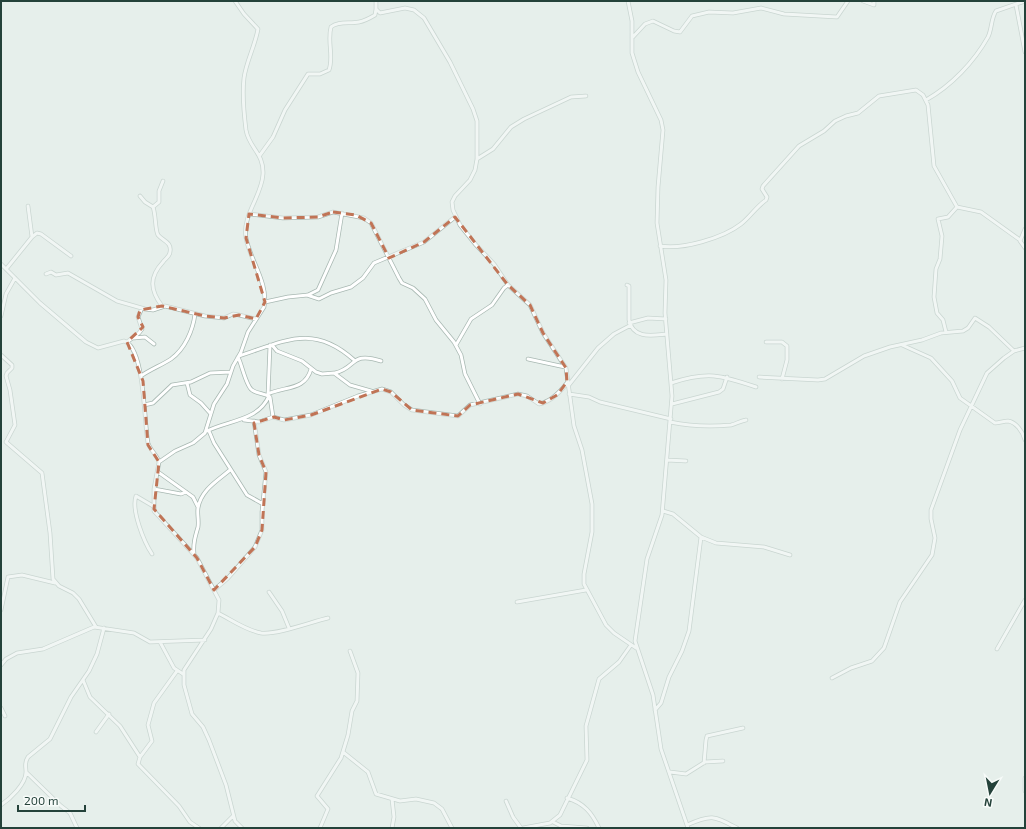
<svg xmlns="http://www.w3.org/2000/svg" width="1026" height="829" font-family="'Exo 2',sans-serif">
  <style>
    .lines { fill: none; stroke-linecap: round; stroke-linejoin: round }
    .minor-casing { stroke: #a8b8b2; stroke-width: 4.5 }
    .minor { stroke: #fff; stroke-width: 3 }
    .marked { fill: none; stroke: #c07456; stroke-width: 3; stroke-dasharray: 8 5; stroke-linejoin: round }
  </style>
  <rect width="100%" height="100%" fill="#e6efeb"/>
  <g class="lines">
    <defs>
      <path id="minor" d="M376,1v8l4,4 25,-5 9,2 10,8 26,44 23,47 4,12v38l-2,11 -5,10 -15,16 -3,6 1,8 7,15 16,20 18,19 14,21 22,20 13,28 23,35 8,58 8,24 10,54v28l-8,42v10l22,41 8,8 22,15
        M628,1l4,20v32l6,19 23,48 2,10 -5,57 -1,36 9,57 -1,33 7,83 -10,119 -15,44 -12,82 18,54 8,54 27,79
        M863,1l11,4v-4
        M1016,5l9,47
        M632,38l13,-14 8,-3 21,10 6,1 12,-16 17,-4 24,1 28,-5 23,6 53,3 11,-16
        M926,100c25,-14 48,-38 62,-63 4,-8 3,-19 8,-26l29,-10
        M260,155l13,-18 12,-27 23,-36h12l9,-4c5,-14 -2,-28 2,-43 7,-6 19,-3 28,-5 6,-1 11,-4 16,-7l1,-6
        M477,159l16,-10 18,-22 13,-8 47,-22 15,-1
        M140,196l5,6 8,5c3,8 2,23 5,28 5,6 14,7 12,17 0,4 -4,6 -7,10 -14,15 -13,28 -1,44
        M153,207l6,-5v-11l4,-10
        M249,214l34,4 35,-1 15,-5 31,6 7,5 28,55 3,5 11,5 12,11 11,21 18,22 7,13 4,19 15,30
        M1025,229l-5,12 5,7
        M32,237l5,-4 4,1 30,22
        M660,246c22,4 63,-8 81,-22 9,-7 15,-17 25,-24l1,-3 -5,-8 1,-3 36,-40 25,-15 11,-10 11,-5 12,-3 21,-17 37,-6 7,5 5,10 6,61 23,41 24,5 39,28
        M1,264l39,39 46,39 12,6 26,-7c21,6 20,83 24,102 2,7 9,12 11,19l-5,27v22l43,47 22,42 -1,13 -7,16 -27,41v15l8,29 11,13 6,13 17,45 9,36 7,7
        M7,268l25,-31 -4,-31
        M46,274l5,-2 5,3 12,-2 49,28 28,8 8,1 12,-4 40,10 19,2 9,-4 6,1 17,4
        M627,285l2,1v34c4,20 25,15 38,14
        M307,295l12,4 12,-6 20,-6 12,-9 11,-15 50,-21 31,-25
        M265,302l23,-5 20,-2 10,-5 18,-40 6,-37
        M1,316l5,-22 9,-16
        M629,323l19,-5 18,1
        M946,332l-3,-12 -6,-7 -3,-16 2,-28 4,-10 2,-23 -4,-17 10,-2 9,-10
        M134,338l11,-1 9,7
        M127,342l12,-9 3,-4 -4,-12 4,-9
        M766,342h16l5,4v14l-5,19
        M272,345l5,6 25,10 14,11 6,2 12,-1 16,12 21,6
        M456,345l15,-26 21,-14 12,-17 4,-3
        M902,345l29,13 21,23 8,17 35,25c4,0 9,-2 13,-2 8,1 15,11 17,19
        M1,355l11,10v3l-5,5 -1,3 4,14 5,35 -9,17 36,31 8,60 3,46 6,7 14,7 6,6 17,28
        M239,356c46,-15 74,-33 115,4
        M238,357c4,8 8,29 14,33 5,4 12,3 18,7l3,20
        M528,359l37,8
        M335,373c22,-5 15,-22 46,-12
        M141,376c10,-7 21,-11 30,-17 14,-10 22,-29 24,-45
        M759,377l59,3 7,-1 39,-23 26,-9 32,-7 19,-7 22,-2 5,-3 7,-10 14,9 25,24
        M187,383l3,12 11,8 9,10
        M671,383c37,-12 49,-8 85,4
        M568,386l30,-38 16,-14 17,-9
        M268,394c17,-8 37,-3 43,-25
        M569,394l20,3 11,5 71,17
        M268,395l2,-50
        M672,404l47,-12 4,-3 4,-12
        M144,405l9,-2 19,-18 19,-3 19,-9 21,-1
        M244,420l15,2 14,-5 11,3 27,-5 47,-19 24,-7 9,3 13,13 8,5 46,6 12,-11 48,-11 9,2 12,8c12,-2 21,-12 28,-21
        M670,422c19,4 41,5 61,3 5,-1 9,-4 15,-5
        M207,431c22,-11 51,-10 62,-35
        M209,431l5,12 33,52 16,9
        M667,460l19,1
        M159,462l16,-11 18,-8 12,-10 9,-29 13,-20 6,-18 8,-14 7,-20 16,-25c5,-23 -14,-47 -18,-69 -4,-23 16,-42 17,-64 1,-21 -14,-26 -17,-44 -2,-16 -4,-35 -2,-52 2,-16 11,-32 14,-49l-14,-15 -9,-13
        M158,472l35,25 5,10
        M154,489l27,5 5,-2
        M663,511l10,3 28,23 15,6 48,4 26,8
        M152,554c-8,-12 -21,-44 -16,-58l17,10
        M194,554c-1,-10 1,-17 4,-27 1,-7 -1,-13 0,-19 3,-18 19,-27 32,-38
        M214,590l14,-12 27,-31 7,-17v-18l4,-40 -7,-17 -5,-34
        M269,592l13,19 7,17
        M517,602l69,-12
        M1,610l7,-33 14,-2 33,8
        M218,613c14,7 27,17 43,20 16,2 50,-11 67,-15
        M160,642l14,26 9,6
        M997,649l28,-49
        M1,665l5,-6 11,-6 26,-4 51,-22 40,6 16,9 55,-2
        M177,671l-23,32 -6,22 4,16 -12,16 -2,7 41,42 11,16 9,6
        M832,678l19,-10 21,-7 12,-13 16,-46 32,-47 3,-17 -4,-19v-9l29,-80 27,-57 17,-15 10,-7 11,-3
        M83,680l7,17 30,29 20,31
        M1,708l4,8
        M655,710l6,-7 8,-26 13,-26 7,-20 12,-94
        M96,732l13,-18
        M343,752l25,20 8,22 24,7 16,-2 18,4 8,6 10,19
        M704,763l2,-23 1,-4 36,-8
        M26,772l35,34 9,7 7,15
        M670,772l16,2 19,-12 18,-1
        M1025,778v13
        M567,798c17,5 25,15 32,30
        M392,799l2,18 -2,11
        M506,801l7,16 8,11
        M1,805c9,-6 25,-21 25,-33 0,-6 -2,-9 2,-15l22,-18 21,-42 18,-26 8,-17 7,-26
        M553,822l8,4 26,2
        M687,825c25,-11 27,-9 50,3
        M221,828l12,-12
        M320,828l8,-19 -11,-13 24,-38 7,-23 4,-24 5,-10 1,-28 -8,-22
        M523,828l27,-5 10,-8 27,-55 -1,-34 13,-47 20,-17 12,-17"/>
    </defs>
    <use href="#minor" class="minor-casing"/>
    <use href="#minor" class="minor"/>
  </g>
  <path d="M0 0H1026V829H0ZM333,212l23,3 15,8 18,35 35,-16 31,-25 53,68 22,20 13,28 23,35 1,14 -10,13 -14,8 -25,-9 -48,11 -12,11 -46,-6 -21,-18 -9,-3 -71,26 -27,5 -10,-3 -20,6 5,32 7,17 -4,58 -7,17 -41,43 -17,-32 -43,-49 5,-47 -11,-17 -5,-64 -16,-39 16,-15 -5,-10 2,-7 22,-4 43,10 19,2 15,-3 17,4 9,-17 -19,-64 3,-24 34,4 35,-1z" fill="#e6efeb" fill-opacity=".55" fill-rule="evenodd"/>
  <path class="marked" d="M333,212l23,3 15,8 18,35 35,-16 31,-25 53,68 22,20 13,28 23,35 1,14 -10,13 -14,8 -25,-9 -48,11 -12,11 -46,-6 -21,-18 -9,-3 -71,26 -27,5 -10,-3 -20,6 5,32 7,17 -4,58 -7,17 -41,43 -17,-32 -43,-49 5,-47 -11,-17 -5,-64 -16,-39 16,-15 -5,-10 2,-7 22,-4 43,10 19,2 15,-3 17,4 9,-17 -19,-64 3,-24 34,4 35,-1z"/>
  <rect width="1026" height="829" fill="none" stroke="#24423a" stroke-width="4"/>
  <g transform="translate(990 793) rotate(190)" stroke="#f7fbf9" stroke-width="3" paint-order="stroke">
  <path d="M0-3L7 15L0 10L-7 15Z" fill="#24423a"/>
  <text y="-6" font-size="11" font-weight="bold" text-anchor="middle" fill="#24423a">N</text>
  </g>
  <path d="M18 805v6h67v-6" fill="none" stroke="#24423a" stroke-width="2"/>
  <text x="24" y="805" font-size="12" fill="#24423a" stroke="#f7fbf9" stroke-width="3" paint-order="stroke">200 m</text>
</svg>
